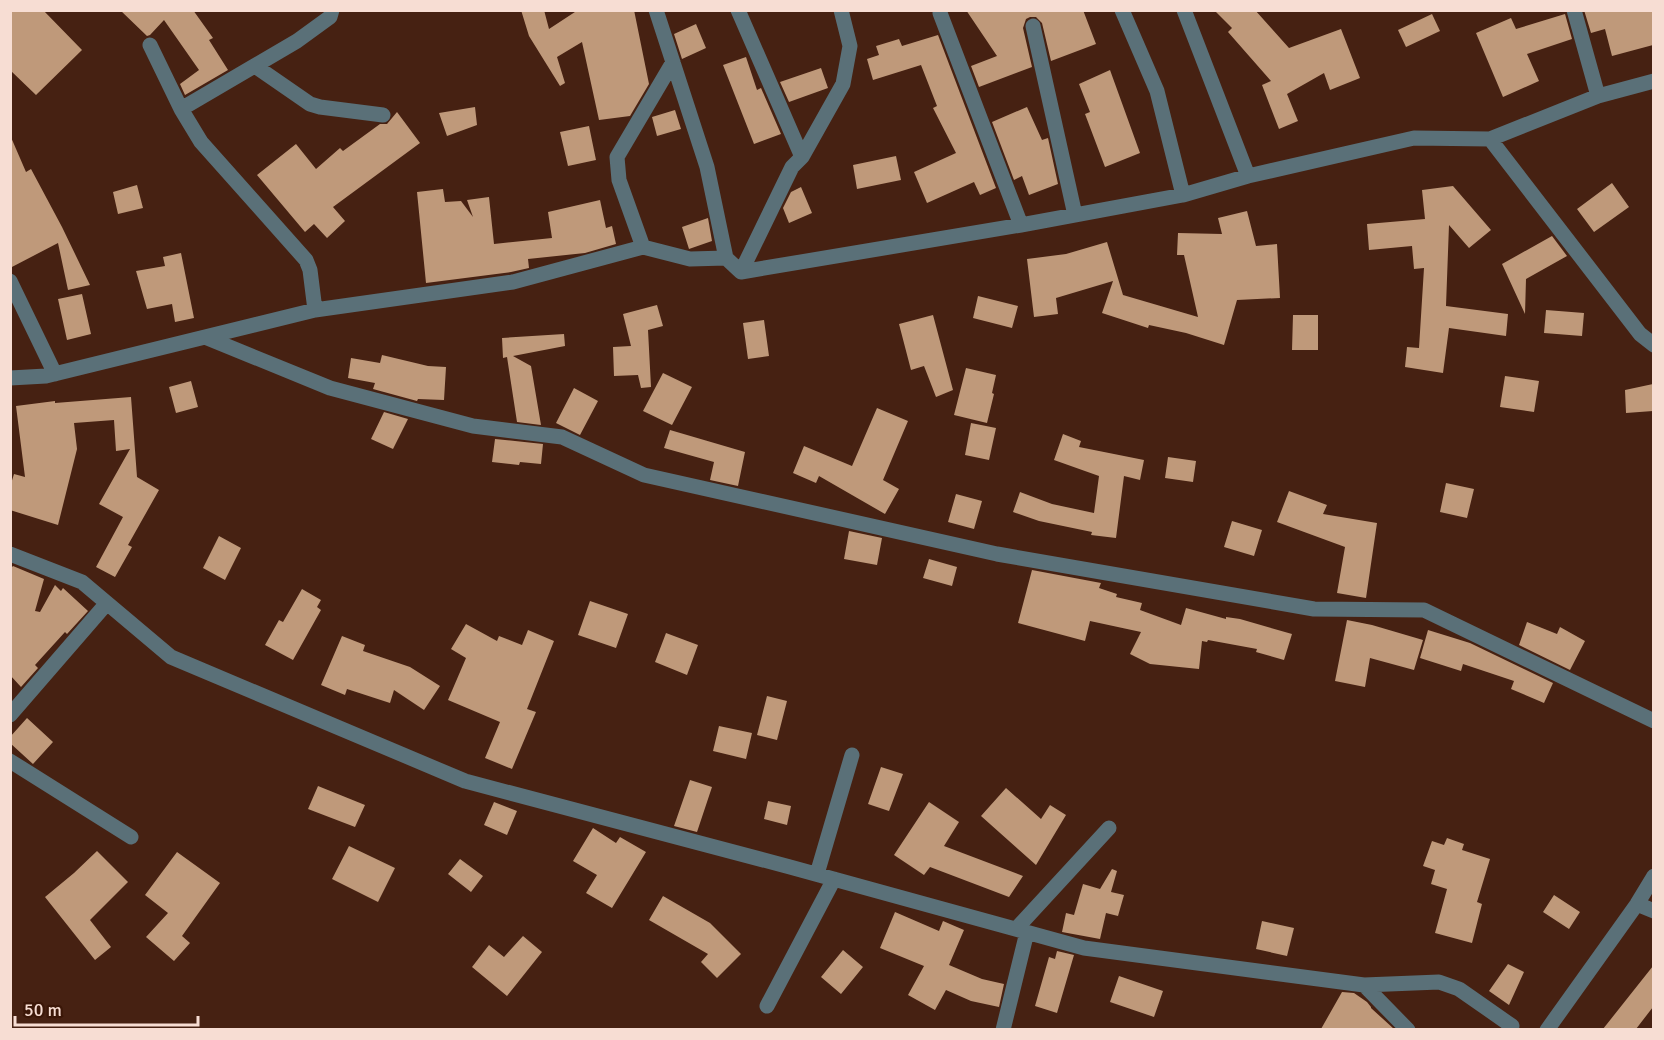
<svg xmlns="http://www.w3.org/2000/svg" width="1664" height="1040" font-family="Signika,sans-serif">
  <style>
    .building { fill: #bf997a }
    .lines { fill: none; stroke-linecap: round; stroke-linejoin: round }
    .minor { stroke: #5a7078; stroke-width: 15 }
  </style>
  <rect width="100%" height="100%" fill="#462112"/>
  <path class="building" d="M10,10h33l39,40 -46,45 -26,-25z
    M120,10h73l20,28 -4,2 19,30 -43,25 -5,-11 19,-14 -35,-50 -14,15 -3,1z
    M521,10h23l5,19 29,-19h56l15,74 -19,32 -31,4 -17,-78 -25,15 8,26 -5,3 -31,-50z
    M966,10h117l13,34 -45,17 -9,-38 -6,-6h-6l-4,2 -3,9 9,39 -53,20 -8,-21 26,-10z
    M1214,10h41l34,38 52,-19 19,49 -30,12 -6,-17 -37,21 11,27 -19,8 -17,-44 9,-4 -43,-49 4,-4z
    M1584,10h69v35l-41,11 -7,-27 -14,4z
    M1432,14l8,17 -34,16 -8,-17z
    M1565,14l7,25 -45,15 12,27 -36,16 -27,-64 35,-15 5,11z
    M696,24l10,24 -24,11 -8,-25z
    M938,35l58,153 -16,7 -6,-13 -47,21 -13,-31 42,-19 -23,-45 4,-2 -16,-41 -48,15 -6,-21 12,-4 -3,-9 23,-7 3,7z
    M746,57l11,33 4,-2 20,46 -27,10 -31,-79z
    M821,68l7,20 -39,14 -9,-20z
    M1110,70l30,83 -35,14 -20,-53 5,-2 -11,-28z
    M475,107l2,18 -30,11 -8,-23z
    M1027,107l15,33 6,-2 10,46 -29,11 -7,-19 -8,4 -22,-58z
    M675,110l6,19 -24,7 -5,-19z
    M397,112l23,31 -87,64 12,14 -18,17 -13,-14 -9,8 -48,-57 39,-31 20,25 24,-21 3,3 37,-27h7z
    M589,126l7,34 -28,6 -8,-34z
    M10,135l16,37 5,-3 31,58 28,58 -22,5 -10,-47 -48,25z
    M896,156l5,24 -44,9 -4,-24z
    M1612,183l17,24 -35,25 -17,-23z
    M137,185l6,23 -25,6 -5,-22z
    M1453,186l38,44 -22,18 -20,-23 -3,81 62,8 -2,22 -57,-8 -6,45 -38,-6 2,-20 12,1 5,-80 -10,1 -2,-23 -43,4 -2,-26 58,-5 -3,-29z
    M801,187l11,26 -23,10 -6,-15 8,-16z
    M443,189l2,13 16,-1 12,16 -6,-17 22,-3 5,47 58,-6 -4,-26 52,-12 6,28 6,-2 4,18 -31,9 -57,6 1,9 -18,4 -85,11 -9,-91z
    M1247,211l9,35 21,-2 3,54 -43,2 -13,45 -38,-12 -37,-8 -1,3 -46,-15 11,-32 -57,17 2,16 -24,3 -7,-58 39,-5 41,-12 16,53 75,22 -14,-62h-7l1,-22 44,1 -4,-16z
    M708,218l4,23 -23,8 -7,-22z
    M1552,236l15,20 -41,23 -1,35 -23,-50z
    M181,253l13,65 -19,4 -3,-18 -25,5 -11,-38 29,-5 -2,-9z
    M82,294l9,40 -24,6 -9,-41z
    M978,296l40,10 -6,22 -39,-10z
    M657,305l6,21 -15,4 3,57 -10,1 -3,-13 -24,1 -1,-29 18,-1 -8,-32z
    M1546,310l38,3 -2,23 -38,-3z
    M933,315l20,75 -17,7 -12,-31 -13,4 -12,-46z
    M1293,315h25v35h-26z
    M764,320l5,36 -21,3 -5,-36z
    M564,334l1,12 -52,10 18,10 10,59 -24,-3 -10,-65 -4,1 -1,-20z
    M382,355l46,11 18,1 -2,33 -26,-1 -1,2 -44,-12 2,-6 -27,-5 3,-20 29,5z
    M966,368l30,7 -4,18 2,1 -7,29 -33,-8z
    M663,373l29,14 -20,38 -29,-14z
    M1505,376l34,5 -5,31 -34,-5z
    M191,381l7,26 -22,6 -7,-26z
    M1653,384v27l-27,2 -1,-23z
    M574,388l24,13 -18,34 -24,-12z
    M131,397l6,80 22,13 -31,55 4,2 -17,30 -19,-10 27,-50 -24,-13 31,-55 -14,2 -2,-31 -40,3 3,26 -19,76 -48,-15v-23l4,-13 11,3 -9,-71 39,-5v2z
    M877,408l31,13 -25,59 16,9 -14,25 -66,-38 -3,7 -23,-10 11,-27 48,20z
    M384,412l24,7 -15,30 -22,-10z
    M971,423l25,5 -7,32 -24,-5z
    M670,430l75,22 -7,34 -28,-6 4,-18 -50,-14z
    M1063,434l18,7 -2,6 65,13 -4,20 -16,-4 -8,62 -25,-3 1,-3 -53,-11 -26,-9 7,-20 32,12 42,9 5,-37 -45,-16z
    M495,439l48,5 -2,20 -21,-2 -1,3 -27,-3z
    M1168,457l28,4 -3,21 -28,-4z
    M1446,483l28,6 -7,29 -27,-6z
    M1289,491l38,14 -4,9 54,9 -11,75 -29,-5 8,-46 -68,-25z
    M956,494l26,7 -8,28 -26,-7z
    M1232,521l30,9 -8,26 -30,-9z
    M849,531l33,7 -5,27 -33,-6z
    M219,536l22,12 -16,32 -22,-12z
    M929,559l28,8 -5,19 -29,-8z
    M13,566l31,13 -9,32 5,1 15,-27 6,6 2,-3 25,23 -21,23 -2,-2 -30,33 3,3 -17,19 -11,-12v-106z
    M1032,570l69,13 -2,5 18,6 -1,3 26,6 -2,7 41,15 5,-17 40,11v-2l14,2 52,15 -8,26 -28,-8 1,-3 -49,-9 -1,2 -5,-1 -3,28 -49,-5 -20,-10 11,-22 -51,-11 -5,20 -67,-18z
    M302,589l19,11 -4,7 4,3 -28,50 -28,-15 14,-25 4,2z
    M590,601l38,13 -12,34 -38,-13z
    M1347,620l25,5 51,15 -9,30 -44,-12 -5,29 -30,-6z
    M1527,622l30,12 3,-7 25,14 -15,29 -51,-25z
    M466,624l31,17 2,-5 23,9 6,-15 26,11 -27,68 9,3 -24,57 -27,-11 15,-36 -52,-22 18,-42 -15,-9z
    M1428,630l42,13 83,40 -9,20 -33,-14 3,-8 -51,-17 -2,7 -41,-13z
    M666,633l32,12 -11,30 -32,-13z
    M342,636l23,9 -2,6 47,16 30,19 -16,24 -30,-20 -4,13 -43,-14 -2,6 -24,-10z
    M767,696l20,5 -10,39 -20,-5z
    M27,718l26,24 -20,22 -23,-21v-6z
    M719,726l33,7 -6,26 -33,-8z
    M881,767l22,7 -14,37 -21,-7z
    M690,780l22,7 -15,45 -23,-6z
    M318,786l47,19 -10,22 -47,-18z
    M1006,788l35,31 9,-14 16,10 -30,50 -55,-49z
    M768,801l23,5 -4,19 -23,-6z
    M494,802l23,9 -10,24 -23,-10z
    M929,802l30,20 -15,24 79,30 -14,21 -79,-30 -6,8 -30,-20z
    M593,828l23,15 4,-6 26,15 -34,56 -26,-15 11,-18 -24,-14z
    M1447,838l17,6 -2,6 28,9 -13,43 5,2 -10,39 -37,-10 12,-44 -16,-5 4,-14 -12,-4 9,-25 12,4z
    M349,846l46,22 -17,34 -46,-23z
    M97,851l31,31 -38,38 21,27 -16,13 -50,-63 29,-24z
    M177,852l43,31 -38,53 8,7 -16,18 -28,-24 22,-24 -23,-18z
    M460,859l23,17 -12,16 -23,-18z
    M1112,869l5,2 -6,21 13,3 -6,21 -12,-3 -6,26 -38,-7 4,-19 8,2 9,-31 17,5z
    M1554,895l26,17 -11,17 -26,-17z
    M663,896l47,27 31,31 -24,24 -16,-16 7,-8 -59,-34z
    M895,912l44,19 4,-10 21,9 -15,35 33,14 22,5 -5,23 -28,-6 -25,-11 -11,20 -27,-15 16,-29 -44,-18z
    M1262,921l32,7 -7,28 -31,-7z
    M523,936l19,16 -35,44 -35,-29 17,-22 15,12z
    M843,950l20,17 -22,27 -20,-17z
    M1057,951l17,4 -17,58 -22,-7 14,-49 6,2z
    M1508,964l16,8 -15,33 -20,-14z
    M1653,966v41l-17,22h-33z
    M1119,976l44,15 -9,26 -44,-15z
    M1342,992l12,1 13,9 4,5v1l23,21h-73z"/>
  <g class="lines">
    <path class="minor" d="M656,10l51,157 19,91
      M738,10l64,147
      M1122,10l35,81 26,104
      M1184,10l64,166
      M1574,10l24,86
      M940,13l81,212
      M1033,26l42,189
      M150,45l31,64 20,33 105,118 4,10 5,40
      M255,66l55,38 10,3 63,8
      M181,109l116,-68 33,-24 2,-7
      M1490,139l150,195 14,11
      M643,247l-24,-67 -2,-23 56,-95
      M741,272l51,-105 10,-10 41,-73 7,-38 -9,-36
      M10,281l45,93
      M205,337l125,51 143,38 89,11 82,38 353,79 317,55 110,1 230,111
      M10,378l36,-2 269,-66 198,-28 130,-35 47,12 36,-1 15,14 280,-47 162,-30 65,-19 166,-38 76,1 108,-43 56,-15
      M10,554l72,28 89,75 294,124 325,86 294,81 280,37 44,45
      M10,715l97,-112
      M10,761l121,76
      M817,874l35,-119
      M1637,904l17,7
      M1016,929l93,-101
      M1364,985l75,-3 20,7 53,37
      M767,1006l67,-127
      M1003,1030l24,-98
      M1547,1030l90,-126 17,-28"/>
  </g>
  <rect width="1664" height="1040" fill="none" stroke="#f7ddd3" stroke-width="24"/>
  <path d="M15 1016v9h183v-9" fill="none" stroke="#f7ddd3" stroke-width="3"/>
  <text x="24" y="1016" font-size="18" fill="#f7ddd3" stroke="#3b1708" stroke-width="4.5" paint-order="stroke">50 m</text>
</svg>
